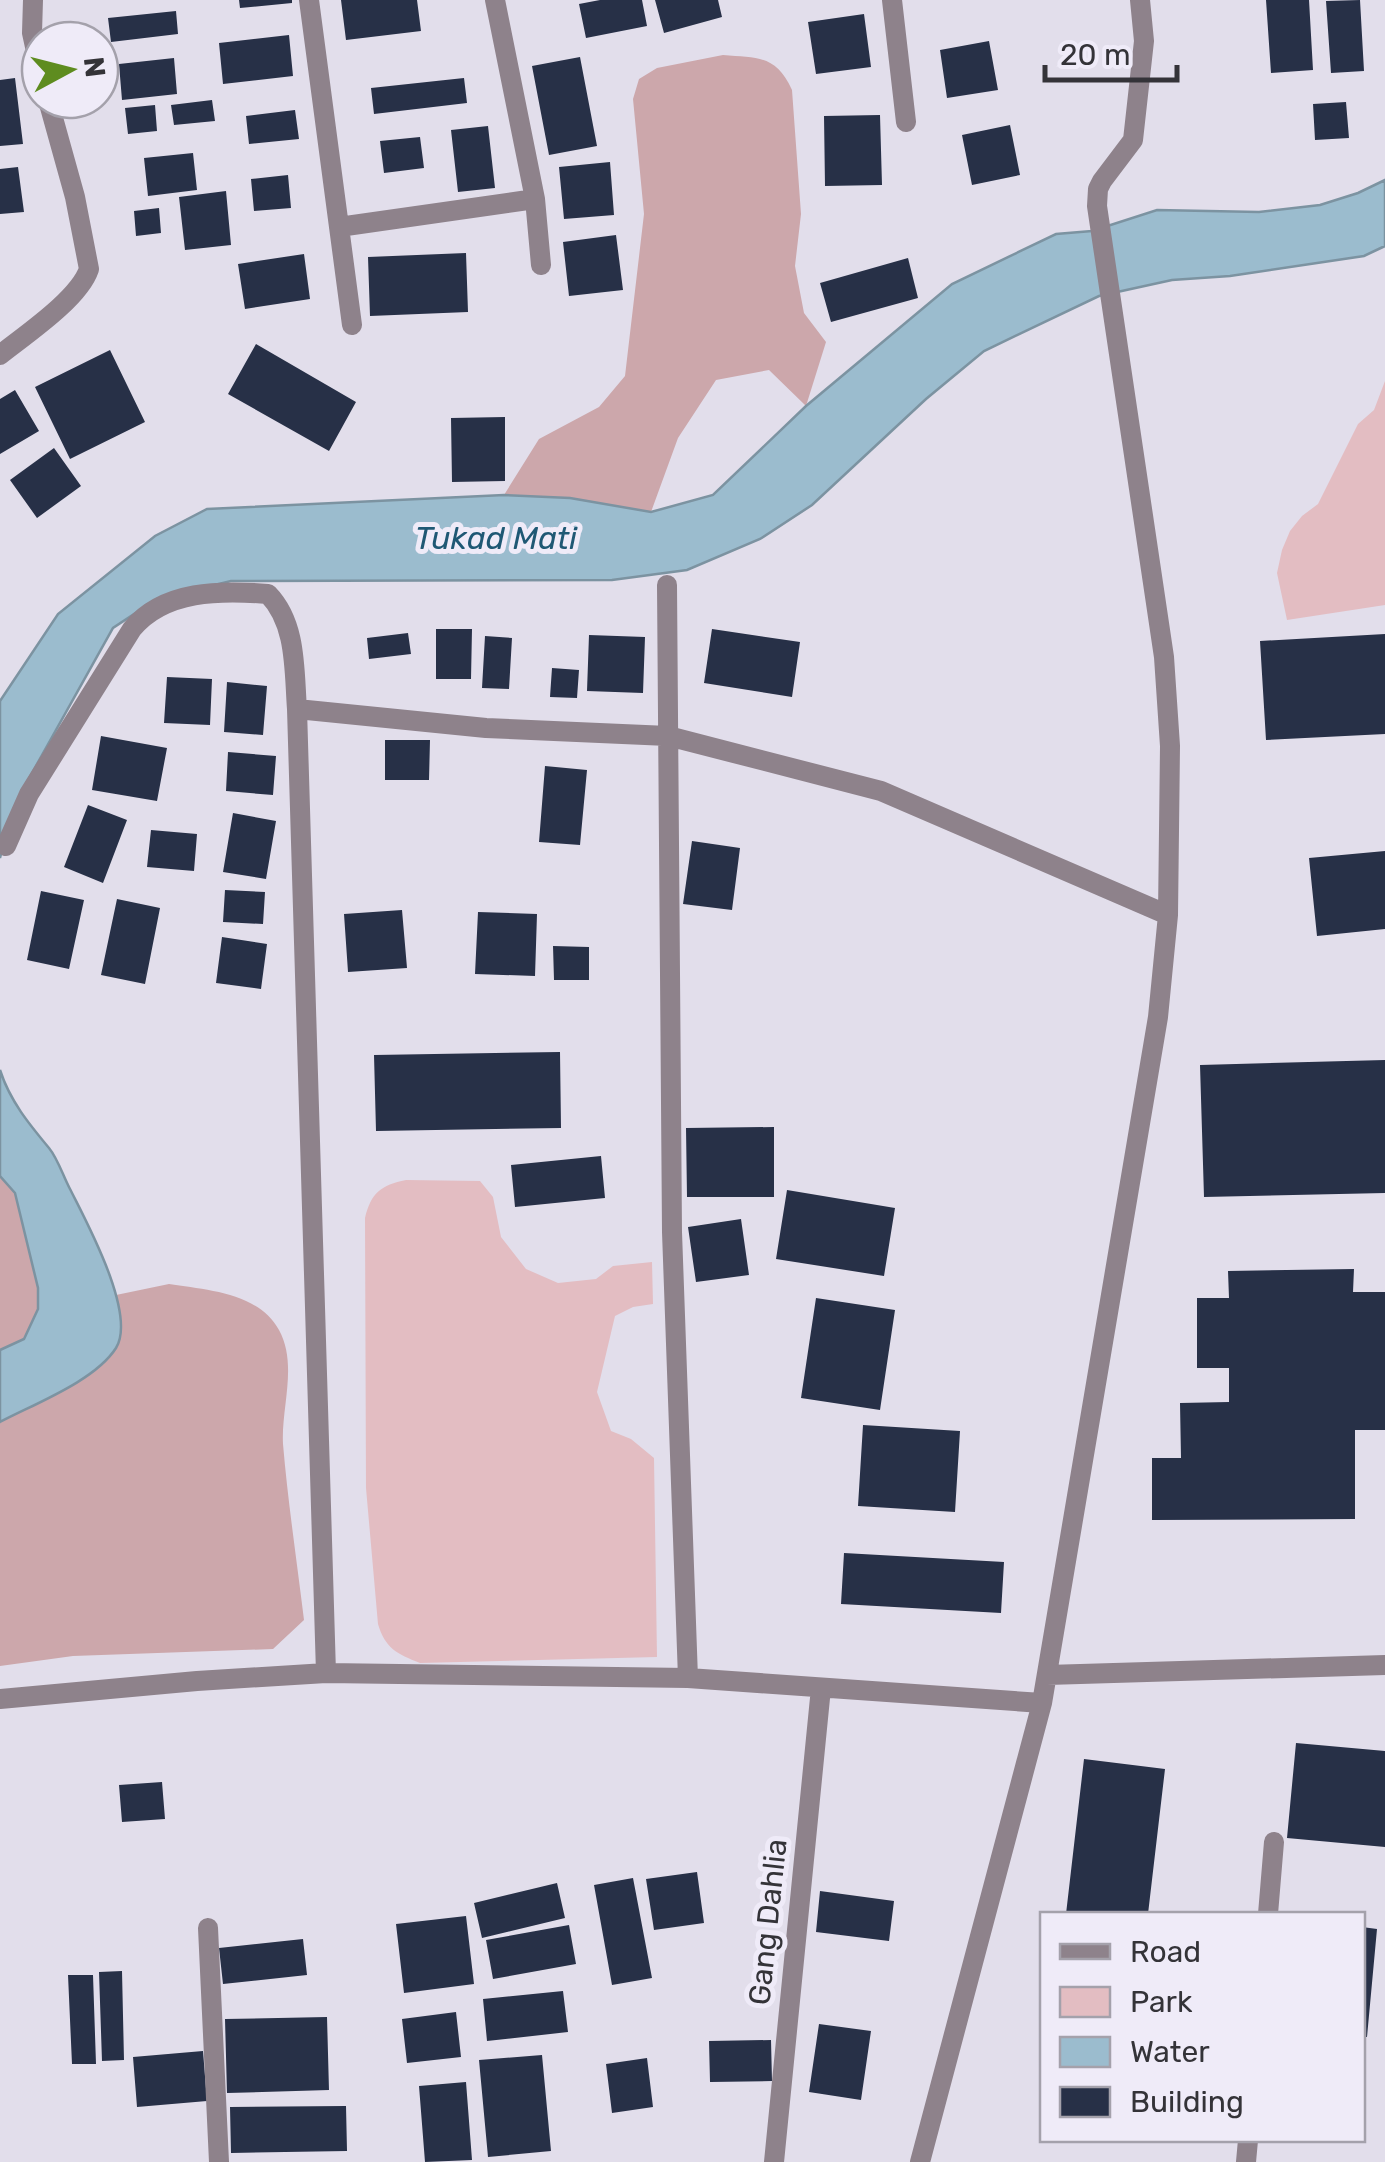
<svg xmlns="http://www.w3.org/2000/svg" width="1385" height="2162" font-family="Rubik,sans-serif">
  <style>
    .green { fill: #e3bdc2 }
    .forest { fill: #cca7ab }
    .water { fill: #9bbcce; stroke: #7c93a1; stroke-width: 2.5 }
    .building { fill: #273047 }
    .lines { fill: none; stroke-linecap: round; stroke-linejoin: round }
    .lane { stroke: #8e828b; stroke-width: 20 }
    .street { stroke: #8e828b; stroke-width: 20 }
    .labels { text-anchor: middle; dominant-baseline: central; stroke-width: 10; stroke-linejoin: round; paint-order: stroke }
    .street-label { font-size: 30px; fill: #343338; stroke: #efebf8 }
    .water-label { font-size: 32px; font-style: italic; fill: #1f5874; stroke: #efebf8 }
  </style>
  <rect width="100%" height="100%" fill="#e2deeb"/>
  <path class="green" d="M1385,381v224l-98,15 -10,-47 5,-23 8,-19 12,-15 16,-12 40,-80 16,-14z
    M406,1180l74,1 13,16 8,40 25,32 32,14 38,-4 17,-13 39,-4 1,42 -20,3 -18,9 -18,76 14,39 20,8 23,19 3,199 -237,6c-23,-9 -35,-15 -42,-39l-12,-136 -1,-270c6,-25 16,-33 41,-38z"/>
  <path class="forest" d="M723,55c35,3 53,0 69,35l9,124 -6,52 9,47 22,29 -20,64 -37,-36 -53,10 -38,58 -27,74 -81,-14 -66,-3 35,-56 60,-32 26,-31 19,-162 -11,-115 6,-20 18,-11z
    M0,1176l15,17 23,95v21l-14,30 -24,11z
    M169,1284c37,6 89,8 110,46 19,35 2,77 4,114 5,59 14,118 21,176l-31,29 -200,7 -73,10v-244c29,-15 108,-48 118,-80 4,-14 0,-32 -2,-47z"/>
  <path class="water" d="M1385,180v66l-21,10 -134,20 -58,4 -73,16 -115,55 -58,48 -114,106 -52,34 -73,31 -75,10 -381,1 -74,18 -44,29 -86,154 -18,40 -9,36v-157l58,-87 97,-78 52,-27 297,-14 66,3 81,14 62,-17 93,-89 146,-122 104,-50 36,-3 65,-21 102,2 61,-7 38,-12z
    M0,1070c10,31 29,54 49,78 9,11 14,28 21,41 16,32 67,125 46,159 -21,33 -82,56 -116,74v-72l24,-11 14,-30v-21l-23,-95 -15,-17z"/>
  <path class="building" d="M239,0h53v3l-52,5z
    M341,0h76l4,31 -75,9z
    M600,0h42l5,26 -61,12 -7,-34z
    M655,0h63l4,17 -58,16z
    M1266,0h43l4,70 -42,3z
    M1360,0l4,71 -33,2 -5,-72z
    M176,11l2,23 -67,8 -3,-24z
    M864,14l7,53 -55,7 -8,-52z
    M289,35l4,41 -70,8 -4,-41z
    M989,41l9,49 -51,8 -7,-48z
    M580,57l17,89 -48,9 -17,-89z
    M174,58l3,36 -55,6 -3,-36z
    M15,78l8,66 -23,2v-66z
    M464,78l3,25 -93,11 -3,-26z
    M212,100l3,21 -41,4 -3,-20z
    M1346,102l3,36 -34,2 -2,-36z
    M155,105l2,26 -29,3 -3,-26z
    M295,110l4,29 -50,5 -3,-28z
    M880,115l2,70 -57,1 -1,-70z
    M1010,125l10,50 -48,10 -10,-50z
    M488,126l7,62 -37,4 -7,-62z
    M420,137l4,31 -40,5 -4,-32z
    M193,153l4,37 -49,6 -4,-38z
    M610,162l4,53 -50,4 -5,-52z
    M18,167l6,45 -24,2v-45z
    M288,175l3,33 -37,3 -3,-32z
    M226,191l5,54 -46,5 -6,-53z
    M159,208l2,25 -25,3 -2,-25z
    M616,235l7,55 -54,6 -6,-54z
    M466,253l2,59 -98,4 -2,-59z
    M304,254l6,45 -65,10 -7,-45z
    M908,258l10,40 -87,24 -11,-39z
    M256,344l100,58 -27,49 -101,-57z
    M110,350l35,72 -75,37 -35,-72z
    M15,390l24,41 -39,23v-55z
    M505,417v64l-53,1 -1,-64z
    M54,448l27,38 -44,32 -27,-38z
    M436,629h36l-1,50h-35z
    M712,629l88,13 -8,55 -88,-14z
    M408,633l3,21 -42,5 -2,-21z
    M1385,634v100l-119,6 -6,-99z
    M589,635l56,2 -2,56 -56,-2z
    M485,636l27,2 -3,51 -27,-1z
    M552,668l27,2 -2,28 -27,-1z
    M167,677l45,2 -2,46 -46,-2z
    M227,682l40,4 -4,49 -39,-3z
    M101,736l66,12 -10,53 -65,-11z
    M385,740h45l-1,40h-44z
    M228,752l48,4 -3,39 -47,-4z
    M545,766l42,4 -7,75 -41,-3z
    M88,805l39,15 -24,63 -39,-16z
    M233,813l43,8 -10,58 -43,-7z
    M151,830l46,4 -3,37 -47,-4z
    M692,841l48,7 -8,62 -49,-6z
    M1385,851v78l-68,7 -8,-78z
    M225,890l40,2 -2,32 -40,-2z
    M41,891l43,9 -15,69 -42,-9z
    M117,899l43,9 -15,76 -44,-9z
    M402,910l5,58 -59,4 -4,-58z
    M478,912l59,2 -2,62 -60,-2z
    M222,937l45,7 -6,45 -45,-6z
    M553,946l36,1v33h-35z
    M560,1052l1,76 -185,3 -2,-76z
    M1385,1060v133l-181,4 -4,-132z
    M774,1127v70h-87l-1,-69z
    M601,1156l4,42 -90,9 -4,-42z
    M787,1190l108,18 -11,68 -108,-17z
    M741,1219l8,56 -53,7 -8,-55z
    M1354,1269l-1,23h32v138h-30v89l-203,1v-62h29l-1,-55 49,-1v-34h-32v-70h32l-1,-27z
    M816,1298l79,12 -15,100 -79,-12z
    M863,1425l97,6 -5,81 -97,-6z
    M844,1553l160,9 -3,51 -160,-9z
    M1296,1743l89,8v96l-98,-9z
    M1084,1759l81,10 -17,145h-82z
    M162,1782l3,37 -43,3 -3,-37z
    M697,1872l7,51 -50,7 -8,-51z
    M633,1878l19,100 -40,7 -18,-100z
    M557,1883l8,35 -83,20 -8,-35z
    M820,1891l74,10 -5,40 -73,-9z
    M466,1916l8,68 -70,9 -8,-69z
    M569,1925l7,39 -83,15 -7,-39z
    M1362,1927l15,2 -10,108h-5z
    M303,1939l4,36 -84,9 -4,-36z
    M122,1971l2,89 -22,1 -3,-89z
    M68,1975h25l3,89h-24z
    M563,1991l5,41 -81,9 -4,-42z
    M456,2012l5,45 -54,6 -5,-44z
    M327,2017l2,73 -102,3 -2,-74z
    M819,2024l52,7 -10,69 -52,-8z
    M771,2040l1,41 -62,1 -1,-41z
    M203,2051l4,50 -70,6 -4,-50z
    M542,2055l9,96 -63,6 -9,-97z
    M647,2058l6,49 -41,6 -6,-49z
    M466,2082l6,78 -47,2 -6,-76z
    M346,2106l1,45 -116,2 -1,-46z"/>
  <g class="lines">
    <path class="lane" d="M1268,1914l6,-72
      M208,1928l11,234
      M1246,2162l2,-22"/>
    <path class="street" d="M33,0l-1,33 8,37
      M309,0l43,325
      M495,0l40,199 6,66
      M892,0l14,122
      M339,227l196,-28
      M0,355c25,-20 79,-56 89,-86l-14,-72 -27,-97
      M667,585l5,647 16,446
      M297,709l189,19 182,8 213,55 287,124
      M6,846l23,-52 103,-165c32,-39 89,-39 136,-35 29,30 26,76 29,115l29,964
      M1047,1675l338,-10
      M0,1699l197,-18 129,-8 362,5 354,25
      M774,2162l47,-474
      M920,2162l122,-459 116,-686 10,-102 2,-169 -6,-89 -67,-451 1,-17 4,-8 31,-41 11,-99 -4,-41"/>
  </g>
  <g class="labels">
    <g class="street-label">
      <text transform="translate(768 1922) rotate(-84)">Gang Dahlia</text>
    </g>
    <g class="water-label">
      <text x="496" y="538">Tukad Mati</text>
    </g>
  </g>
  <rect x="1040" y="1912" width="325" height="230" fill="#efebf8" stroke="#a4a1ab" stroke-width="2.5"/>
  <rect x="1060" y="1944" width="50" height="15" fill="#8e828b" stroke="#a4a1ab" stroke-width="2.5"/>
  <text x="1130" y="1962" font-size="30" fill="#343338">Road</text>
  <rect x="1060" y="1987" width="50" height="30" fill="#e3bdc2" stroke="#a4a1ab" stroke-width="2.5"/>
  <text x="1130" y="2012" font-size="30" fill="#343338">Park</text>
  <rect x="1060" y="2037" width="50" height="30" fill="#9bbcce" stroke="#a4a1ab" stroke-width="2.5"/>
  <text x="1130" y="2062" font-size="30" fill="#343338">Water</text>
  <rect x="1060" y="2087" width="50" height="30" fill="#273047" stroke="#a4a1ab" stroke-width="2.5"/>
  <text x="1130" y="2112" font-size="30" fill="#343338">Building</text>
  <g transform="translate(70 70) rotate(83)"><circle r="48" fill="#efebf8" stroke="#a4a1ab" stroke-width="2.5"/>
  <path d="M0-8L18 38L0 25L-18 38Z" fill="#5e8c1f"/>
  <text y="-15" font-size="28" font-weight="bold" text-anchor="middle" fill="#343338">N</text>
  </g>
  <path d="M1045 65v15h132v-15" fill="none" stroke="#343338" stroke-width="5"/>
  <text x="1060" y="65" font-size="30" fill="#343338" stroke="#efebf8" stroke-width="8" paint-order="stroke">20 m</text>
</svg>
